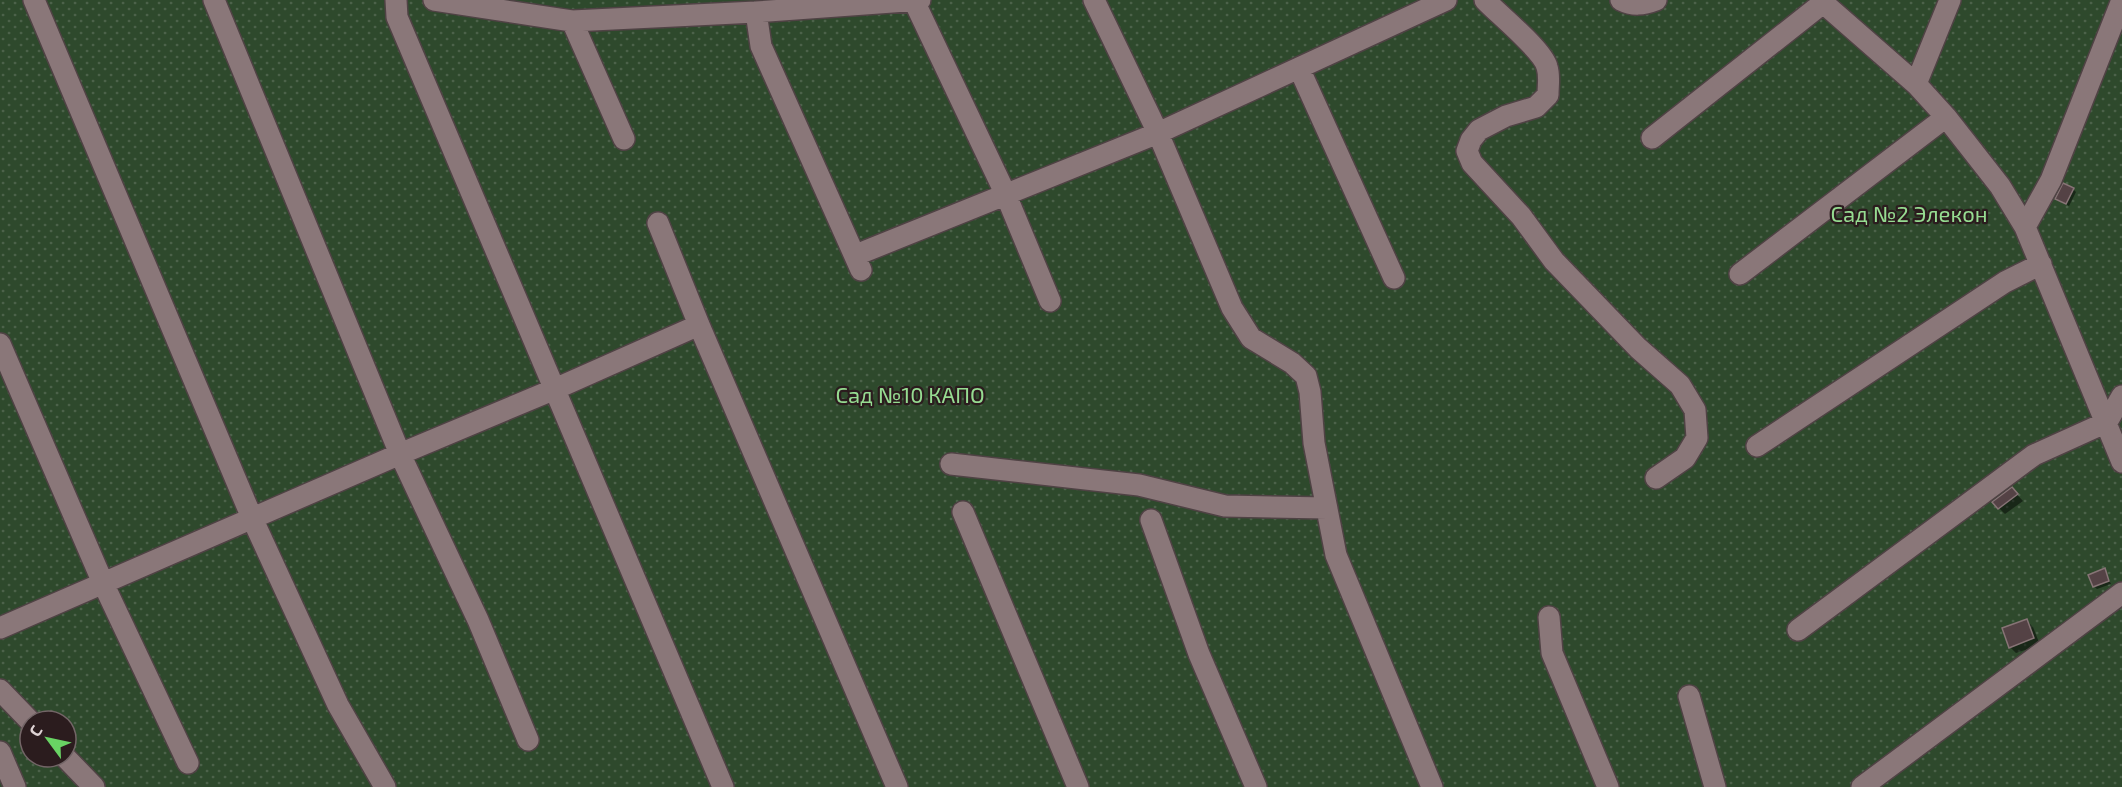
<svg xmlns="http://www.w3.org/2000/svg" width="2122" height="787" font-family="'Exo 2',sans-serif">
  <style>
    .garden { fill: url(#garden-dots); fill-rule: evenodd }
    .shadow { fill: #0007 }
    .building { fill: #544245; stroke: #877476; stroke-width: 1.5 }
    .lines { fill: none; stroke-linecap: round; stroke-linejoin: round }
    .minor-casing { stroke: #4f4244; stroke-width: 24 }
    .minor { stroke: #8a7779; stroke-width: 21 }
    .labels { text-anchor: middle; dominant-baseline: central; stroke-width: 4.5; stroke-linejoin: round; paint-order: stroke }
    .park-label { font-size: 22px; fill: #96dc91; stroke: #2b1c1e }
  </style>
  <defs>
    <pattern id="garden-dots" width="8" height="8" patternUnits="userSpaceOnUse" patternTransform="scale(1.5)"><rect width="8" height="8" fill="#2e492c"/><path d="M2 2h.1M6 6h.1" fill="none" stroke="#4c624a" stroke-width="1.8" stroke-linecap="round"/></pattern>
  </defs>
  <rect width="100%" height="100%" fill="#362628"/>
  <path class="garden" d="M0,0h2122v787h-2122zM30,721h36v36h-36z"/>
  <path class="shadow" d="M2073,189l3,3 -7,14 -9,-5z
    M2012,489l11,12 -18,13 -6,-6z
    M2104,570l7,14 -14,5 -3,-3z
    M2027,621l6,6 7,18 -24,8 -6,-6z"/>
  <path class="building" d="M2063,183l11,5 -8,16 -11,-5z
    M2012,487l6,7 -20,15 -6,-7z
    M2105,568l4,13 -16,6 -5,-12z
    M2027,619l7,19 -25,10 -7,-20z"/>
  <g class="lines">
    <defs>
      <path id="minor" d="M34,0l218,518 86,187 47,82
        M214,0l186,454 78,166 50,120
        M396,0l1,17 326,770
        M434,0l138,21 184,-9 164,-12
        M1094,0l64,133 74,175 19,30 41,25 14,13 4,16 4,51 22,112 96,232
        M1485,0c13,14 58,50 62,67 3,9 1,18 1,28l-12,12 -30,9 -27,14 -8,10 -4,11 5,12 49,53 33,45 84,87 42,37 15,25 2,28 -12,20 -29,20
        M1621,0c12,6 22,5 35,0
        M1820,0l96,84 30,33 54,69 25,41 97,235
        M914,1l92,194 44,106
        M756,12l5,34 100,224
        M572,21l52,118
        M1299,68l95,210
        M1916,84l34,-84
        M1652,138l171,-135
        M658,223l41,102 198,462
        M2025,227l26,-47 71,-180
        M856,255l302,-122 288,-133
        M1740,274l206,-157
        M0,344l103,239 85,180
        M1757,446l248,-164 36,-18
        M951,464l188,21 86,21 102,2
        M963,512l115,275
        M1151,520l48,134 57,133
        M1549,617l3,36 56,134
        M0,628l400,-174 155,-65 144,-64
        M1798,630l236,-175 73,-33 15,-26
        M0,690l30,31
        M1689,696l26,91
        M0,752l15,35
        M65,757l29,30
        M1862,787l260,-194"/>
    </defs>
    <use href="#minor" class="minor-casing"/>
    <use href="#minor" class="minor"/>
  </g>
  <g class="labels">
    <g class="park-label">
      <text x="1909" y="213">Сад №2 Элекон</text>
      <text x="910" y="394">Сад №10 КАПО</text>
    </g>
  </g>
  <g transform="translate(48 739) rotate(303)"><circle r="28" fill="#2b1c1e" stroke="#736567" stroke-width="1.5"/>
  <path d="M0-4.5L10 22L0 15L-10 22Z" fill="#69d464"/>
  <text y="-9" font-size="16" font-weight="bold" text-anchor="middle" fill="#ded3d4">С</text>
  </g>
</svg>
